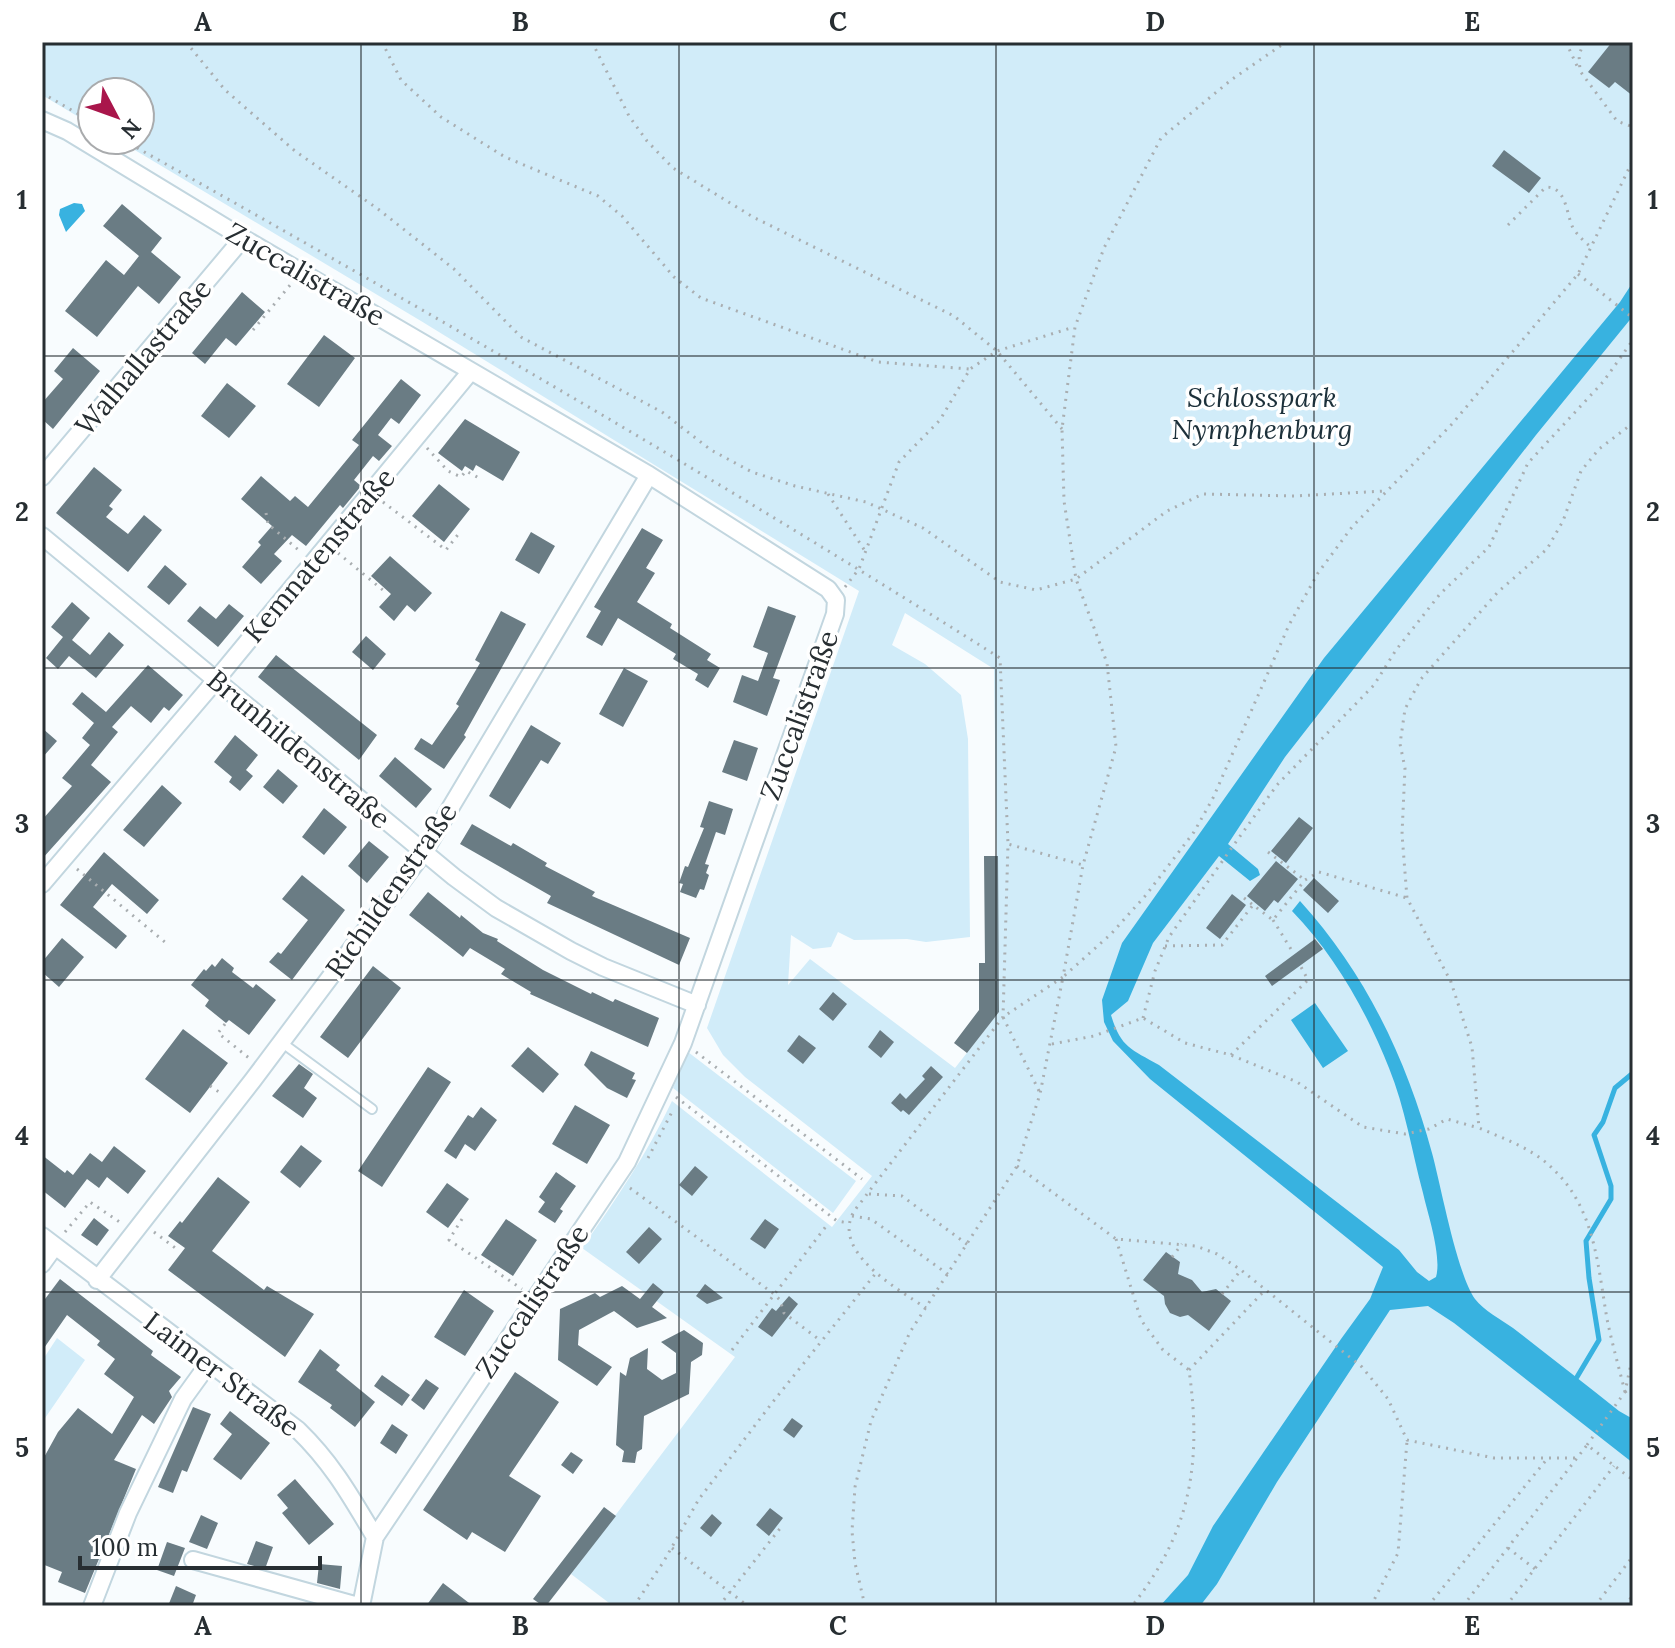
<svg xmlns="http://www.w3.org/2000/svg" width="1675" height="1648" font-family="Lora,serif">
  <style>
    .green { fill: #d1ecf9; fill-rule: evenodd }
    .water { fill: #38b2e0 }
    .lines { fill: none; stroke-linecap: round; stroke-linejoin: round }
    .stream { stroke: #38b2e0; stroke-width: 5 }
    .building { fill: #6a7c84 }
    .lane-casing { stroke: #c2d6df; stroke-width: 12 }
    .street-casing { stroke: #c2d6df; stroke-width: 20 }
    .path { stroke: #a9aeb1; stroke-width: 3; stroke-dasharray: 2 6; stroke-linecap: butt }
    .lane { stroke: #fff; stroke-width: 8 }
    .street { stroke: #fff; stroke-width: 16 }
    .grid { fill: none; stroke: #272e32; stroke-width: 2; stroke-opacity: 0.55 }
    .labels { text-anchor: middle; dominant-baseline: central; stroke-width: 7; stroke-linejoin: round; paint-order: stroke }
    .street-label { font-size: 28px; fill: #272e32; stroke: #fff }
    .park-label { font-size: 28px; font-style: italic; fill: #1c303a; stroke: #fff }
    .neatline { fill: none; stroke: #272e32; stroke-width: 3 }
    .grid-label { font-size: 26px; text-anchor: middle; font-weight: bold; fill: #272e32 }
  </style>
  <rect width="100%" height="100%" fill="#f8fcfe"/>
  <path class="green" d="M42,42h1591v1564h-1020l-42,-32 164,-217 -153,-109c33,-47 65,-94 90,-147l160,126 40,-51 -127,-99 -22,-22 -16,-27 152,-437 -438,-270 -303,-181h22v-48h-48v33l-50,-30zM905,613l89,56 5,343 -44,56 -145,-109 -22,26 3,-50 22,14 18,-2 7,-15 16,8 53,-1 19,3 44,-5 -2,-198 -7,-44 -36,-31 -33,-19z
    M688,1052l168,129 -23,32 -160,-125z
    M57,1338l28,22 -42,61 -1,-60z"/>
  <path class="water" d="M74,203l8,1 3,7 -19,21 -7,-17 1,-6z
    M1633,282v34l-97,119 -251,322 -57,87 30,25 2,6 -10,6 -31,-25 -66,87 -25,58 -17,14c10,33 20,34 48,50l240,185 18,22 12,9 7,-4c6,-21 -8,-62 -13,-84 -11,-41 -18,-86 -34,-125 -22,-56 -55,-114 -97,-157l8,-10c65,71 107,159 132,252 9,33 25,121 43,146 8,11 27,21 38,29 36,28 71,55 106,83l14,8v44l-179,-140 -26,-17 -38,4 -113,172 -60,102 -17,22h-40l28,-31 25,-49 128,-187 29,-40 13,-32 -233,-188 -37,-38 -9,-19 -2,-22 20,-57 202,-285 296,-356z
    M1315,1003l33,48 -25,17 -32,-48z"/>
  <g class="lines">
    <path class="stream" d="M1577,1377l22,-37 -10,-62 -3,-37 25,-42v-13l-17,-51 9,-13 12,-34 18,-15"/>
  </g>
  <path class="building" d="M1612,42h21v54l-18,-14 -6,6 -21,-16z
    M1504,150l37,28 -12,15 -37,-27z
    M122,204l40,34 -11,14 30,25 -22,27 -21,-18 -41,51 -32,-26 41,-51 18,15 15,-19 -36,-30z
    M242,292l23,20 -29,34 -10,-8 -21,26 -13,-11z
    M324,335l31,23 -36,49 -32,-23z
    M73,348l27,23 -47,58 -11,-10v-16l21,-24 -9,-8z
    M401,379l20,16 -22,29 -8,-6 -13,17 14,11 -13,15 -6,-5 -19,24 7,6 -18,22 -3,-3 -34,41 -14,-11 -18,19 8,7 -21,23 -19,-17 19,-22 -3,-3 14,-16 -31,-27 20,-23 29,25 5,-5 13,11 51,-62 -7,-5z
    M227,383l29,23 -27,32 -28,-22z
    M465,419l55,33 -17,29 -27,-16 -3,6 -8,-5 -3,5 -24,-18z
    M94,467l28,23 -13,16 4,3 -7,8 22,17 16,-19 18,15 -34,42 -72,-59z
    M439,484l31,25 -26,33 -32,-26z
    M642,528l21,12 -17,28 9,5 -18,29 35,22 -2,4 41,26 -4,6 13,8 -12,20 -13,-8 3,-6 -25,-15 3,-5 -58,-36 -16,28 -16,-9 15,-26 -7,-4z
    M531,532l24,14 -16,28 -24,-14z
    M390,556l42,37 -17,19 -8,-7 -13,16 -15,-14 12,-13 -20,-18z
    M165,565l22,19 -18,21 -22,-18z
    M72,602l18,16 -18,22 18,15 19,-23 15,13 -28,33 -27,-22 -11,13 -12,-11 17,-21 -12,-10z
    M229,604l15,12 -26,31 -31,-26 13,-15 16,13z
    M768,606l28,10 -23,62 7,2 -13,36 -34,-14 9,-27 16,6 10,-28 -15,-6z
    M501,611l25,13 -62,111 2,2 -22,32 -30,-20 7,-11 11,7 27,-39 -3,-2 24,-41 -5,-3z
    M366,636l20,18 -13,16 -21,-18z
    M276,655l101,80 -18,25 -101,-83z
    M148,665l35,30 -14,16 -5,-4 -13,16 -20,-17 -19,21 6,5 -27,33 20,17 -69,77v-39l30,-34 -10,-8 28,-33 -8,-7 12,-15 -22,-19 10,-12 24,20z
    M624,668l24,13 -25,46 -24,-13z
    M531,725l30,18 -13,21 -7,-4 -31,49 -21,-13z
    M42,728l15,13 -15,17z
    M235,735l23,20 -12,15 7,6 -13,15 -11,-9 3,-5 -18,-15z
    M734,740l24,8 -11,33 -25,-9z
    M395,757l37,32 -16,19 -37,-32z
    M278,769l20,17 -15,18 -20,-17z
    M162,785l20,18 -38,44 -21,-17z
    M709,801l24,8 -8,26 -9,-3 -11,32 4,1 -3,8 3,2 -5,15 -4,-1 -4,9 -16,-6 3,-8 -4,-1 6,-17 3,1 16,-39 -4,-1z
    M324,808l23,19 -23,28 -22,-18z
    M1299,817l14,11 -27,35 -15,-12z
    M472,824l39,22 2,-3 34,20 -2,3 50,26 -3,4 98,42 -11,27 -132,-62 4,-7 -91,-52z
    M369,841l20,16 -22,26 -19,-17z
    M104,852l55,48 -12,14 -35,-30 -19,23 34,29 -11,13 -56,-44z
    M984,856h14l1,156 -32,41 -13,-10 25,-33v-47h6z
    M1276,861l22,18 -20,24 -4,-3 -9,11 -18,-15z
    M302,875l43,35 -53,70 -23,-18 9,-10 3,2 27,-34 -26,-21z
    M1314,878l25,23 -11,12 -25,-23z
    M428,892l32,26 1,-3 22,18 15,6 -1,2 46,29 48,24 1,-2 21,10 2,-3 44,19 -11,29 -118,-53 1,-2 -30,-18 4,-5 -35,-21 -7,9 -54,-42z
    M1232,894l14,11 -26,34 -14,-11z
    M62,938l22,19 -25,30 -17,-15v-10z
    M1315,939l8,10 -51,37 -7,-10z
    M222,958l12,10 -2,4 21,16 3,-4 20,16 -27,35 -20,-15 -3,3 -21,-17 4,-6 -18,-15 13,-16 2,2 6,-7 3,3z
    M373,966l28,22 -53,70 -28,-21z
    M833,992l14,12 -14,17 -14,-12z
    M183,1029l45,34 -38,50 -45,-34z
    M880,1030l14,12 -13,16 -13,-11z
    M799,1035l17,13 -13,16 -16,-13z
    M528,1047l31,27 -16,19 -32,-27z
    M591,1051l44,22 -3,6 4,1 -9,18 -20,-10 -23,-23z
    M299,1064l14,10 -9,14 13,10 -14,20 -31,-22z
    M931,1066l12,11 -34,38 -6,-5 -2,2 -10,-9 9,-10 6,6 19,-20 -3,-3z
    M428,1067l23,15 -69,105 -24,-16z
    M575,1105l35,20 -23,39 -35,-20z
    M481,1107l16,13 -22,31 -10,-7 -9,15 -12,-8 24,-36 5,3z
    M301,1145l21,16 -22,27 -20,-16z
    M114,1146l32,25 -18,23 -21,-17 -8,11 -12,-9 -22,29 -23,-18v-35l23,18 2,-3 6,5 17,-22 12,9z
    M695,1166l13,11 -16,19 -13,-11z
    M556,1172l20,14 -16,23 3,2 -8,12 -17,-11 7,-10 -6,-5z
    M218,1177l32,25 -38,49 52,39 3,-4 47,28 -29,43 -117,-87 17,-22 -17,-12 12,-15 2,2z
    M447,1183l22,16 -21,29 -22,-16z
    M94,1218l15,12 -12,16 -16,-11z
    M506,1219l31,21 -24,36 -32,-21z
    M765,1219l14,10 -14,20 -15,-10z
    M649,1227l13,12 -23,25 -13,-12z
    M1166,1252l14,10 -2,12 14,6 10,12 14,-3 15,12 -22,30 -21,-16 -8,2 -10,-4 -5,-9 -1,-8 -21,-16z
    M60,1279l93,72 -2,4 30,22 -12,14 3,6 -18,27 -12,-9 -28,45 22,9 -51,124 -27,-11 4,-10 -20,-8v-103l16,-29 20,-24 34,26 22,-37 -30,-23 11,-15 -18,-14 3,-4 -33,-26 -25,36v-48z
    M653,1283l11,9 -12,15 15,11 -30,10 -23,-17 -35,19 -1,15 34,22 -15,19 -39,-26 2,-51 35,-16 5,4 22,-11 18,13z
    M705,1284l18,14 -16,6 -11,-8z
    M464,1290l30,21 -29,45 -31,-19z
    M789,1296l9,8 -26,33 -14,-10 14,-19 4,3z
    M684,1330l19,13 -1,12 -11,7 -2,32 -45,22 -2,33 -5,3 -2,11 -13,-1 2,-11 -8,-6 4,-73 6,4 4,-18 18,-10 -1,21 15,11 14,-7v-20l-15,-11z
    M320,1349l20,16 -4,5 39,32 -20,25 -25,-19 2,-3 -34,-23z
    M515,1372l44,30 -50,74 32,20 -36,56 -33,-20 -5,8 -44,-30z
    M382,1375l28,20 -8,11 -28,-20z
    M426,1379l13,9 -15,22 -13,-10z
    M193,1407l18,7 -24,58 -5,-2 -9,23 -15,-6z
    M230,1411l40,32 -29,37 -28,-21 19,-25 -12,-10z
    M792,1418l11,8 -9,12 -11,-8z
    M392,1424l16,11 -12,19 -16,-11z
    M571,1452l12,8 -10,14 -12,-9z
    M295,1479l39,45 -25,21 -27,-32 6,-5 -11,-13z
    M604,1507l12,9 -70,90h-3l-10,-7z
    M770,1508l13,10 -14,18 -13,-11z
    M712,1514l10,9 -11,14 -11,-9z
    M201,1515l17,8 -11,26 -18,-7z
    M256,1541l17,6 -8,22 -18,-5z
    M167,1542l18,6 -11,28 -17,-6z
    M319,1564l23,2 -2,23 -23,-6z
    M443,1583l30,23h-47z
    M176,1586l20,9 -4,11h-24z"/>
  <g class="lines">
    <defs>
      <path id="lane" d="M281,1042l91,67"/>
      <path id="street" d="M42,120l25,11 176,107 406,237 179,114 8,11 -1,14 -152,429 -56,119 -252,375 -14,69
        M42,477l201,-239
        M42,536l412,341 42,31 75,43 32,16 94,38
        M42,884l174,-204 255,-309
        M42,1236l256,194c35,34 53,67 77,107
        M42,1264l13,-18
        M97,1280l156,-200 171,-228 225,-377
        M193,1560l165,46
        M92,1606l36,-93 55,-114 26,-36"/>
    </defs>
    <use href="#lane" class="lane-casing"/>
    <use href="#street" class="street-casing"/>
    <path class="path" d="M186,42l39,48 70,61 83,58 76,60 67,68 141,75 49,38 41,22 43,14 71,16 57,26 77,54 36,8 40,-11 91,-68 36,-17 92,2 90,-5
      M382,42l19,38 40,37 64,40 93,39 24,20 52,61 27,21 177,64 92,7
      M592,42l37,74 18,25 26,27 80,49 201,99 43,35 65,78
      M1566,42l12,26
      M1584,42l-5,13 1,16 37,50 16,6
      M42,93l50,29
      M123,140c296,166 590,336 877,518l8,186
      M1508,225l38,-38c21,0 20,27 27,41 5,8 12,14 19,20
      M1578,274l55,44
      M253,330l38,-46
      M427,448l21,23 13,6 5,-6 13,7
      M828,494l37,57
      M383,502l63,48 14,-18
      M266,513l2,11 34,29
      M338,553l46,38
      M845,587l14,-18 40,-107 41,-42 30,-51 27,-18 77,-24
      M1268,852l37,28
      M77,869l89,74
      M1244,898l9,7
      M1273,920l21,34
      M1165,946l57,-1 31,-40 20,15 32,-40 14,-8 88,26
      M1143,1018l12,-47 14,-34 64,-91 44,-61 97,-100 22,-35 44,-56 49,-47 39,-84 75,-81 30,-42
      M225,1024l-7,9 31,25
      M1052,1044l42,-8 49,-18 42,25 46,12 66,27 66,45 42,7 24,-5 18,-10 32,9
      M696,1052l166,127
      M1231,1055l77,-75 -8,-15
      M210,1086l12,8
      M1039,1091l-36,-74 60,-40 20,-112 33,-118 -9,-84 -31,-84 -12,-78 -2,-72 13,-102 29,-79 57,-110 70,-58 55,-38
      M676,1097l161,124 12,2
      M648,1158l25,-48
      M1017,1166l99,73 80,7 21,8 24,16 121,97 26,32 19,41 87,18h82
      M630,1188l144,106 6,6 4,13 37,28
      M869,1194l33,2 66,49
      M852,1216l19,3 78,56
      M462,1219l-13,21 73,49
      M65,1232l25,-30 31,21
      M154,1232l24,18
      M1116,1239l25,81 22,30 26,20c13,92 2,162 -57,236
      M1172,1257l10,-13
      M1222,1294l19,-24
      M926,1308c-25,-17 -85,-50 -76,-87 2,-10 12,-19 17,-27l136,-177 5,-173 75,21
      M732,1350l95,-125
      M1189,1370l77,-81
      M1625,1392c-6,-24 -13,-49 -18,-73 -9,-52 -12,-110 -53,-149 -20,-21 -49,-31 -75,-42l-7,-81 -21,-65 -44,-84 -5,-64 3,-66 -5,-24 5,-35 16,-30 77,-87 49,-43 16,-28 18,-50 18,-22 34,-26
      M1625,1392l8,-5
      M1587,1445l38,-53 8,-38
      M672,1548l76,58
      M1508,1548l27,21
      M634,1606l30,-45 35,-62 73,-96 104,-130
      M719,1606l63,-80
      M865,1606l-10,-43 -3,-32 3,-44 16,-66 39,-89 107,-166 23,-72 23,-117 48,-43 35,-39 48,-63 19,-34 76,-173 29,-52 34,-46 100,-103 126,-150 55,-114
      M1371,1606l27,-53 9,-112
      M1428,1606l119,-147
      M1463,1606l124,-161 46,35
      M1506,1606l108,-140
      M1595,1606l38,-50
      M1625,1606l8,-11"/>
    <use href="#lane" class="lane"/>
    <use href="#street" class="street"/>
  </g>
  <path class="grid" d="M361,42v1564M679,42v1564M996,42v1564M1314,42v1564M42,356h1591M42,668h1591M42,980h1591M42,1292h1591"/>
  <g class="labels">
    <g class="street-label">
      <text transform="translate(306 274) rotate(30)">Zuccalistraße</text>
      <text transform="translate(143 357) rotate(-50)">Walhallastraße</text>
      <text transform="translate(319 555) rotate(-50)">Kemnatenstraße</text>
      <text transform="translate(799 715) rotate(-70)">Zuccalistraße</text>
      <text transform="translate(299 749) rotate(40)">Brunhildenstraße</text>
      <text transform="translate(391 890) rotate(-55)">Richildenstraße</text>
      <text transform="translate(532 1301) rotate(-56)">Zuccalistraße</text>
      <text transform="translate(222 1374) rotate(37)">Laimer Straße</text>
    </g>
    <g class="park-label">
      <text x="1262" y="397">Schlosspark<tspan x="1262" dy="32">Nymphenburg</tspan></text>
    </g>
  </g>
  <rect width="1675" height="1648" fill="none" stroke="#ffffff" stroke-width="88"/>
  <g transform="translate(116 116) rotate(131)"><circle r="38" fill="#ffffff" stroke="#a9abad" stroke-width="2"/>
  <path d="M0-6L14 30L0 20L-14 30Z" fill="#a9164b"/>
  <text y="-12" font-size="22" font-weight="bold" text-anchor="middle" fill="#272e32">N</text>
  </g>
  <path d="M80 1556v12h240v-12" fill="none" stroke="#272e32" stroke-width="4"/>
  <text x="92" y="1556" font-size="24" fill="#272e32" stroke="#ffffff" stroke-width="6" paint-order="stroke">100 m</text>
  <rect x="44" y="44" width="1587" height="1560" class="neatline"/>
  <g class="grid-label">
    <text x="203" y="31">A</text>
    <text x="520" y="31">B</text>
    <text x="838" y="31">C</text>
    <text x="1155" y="31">D</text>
    <text x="1472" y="31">E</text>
    <text x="22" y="209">1</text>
    <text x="1653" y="209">1</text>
    <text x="22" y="521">2</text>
    <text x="1653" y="521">2</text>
    <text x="22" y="833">3</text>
    <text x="1653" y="833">3</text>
    <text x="22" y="1145">4</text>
    <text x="1653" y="1145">4</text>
    <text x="22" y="1457">5</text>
    <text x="1653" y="1457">5</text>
    <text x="203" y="1635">A</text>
    <text x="520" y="1635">B</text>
    <text x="838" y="1635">C</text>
    <text x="1155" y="1635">D</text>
    <text x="1472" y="1635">E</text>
  </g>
</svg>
